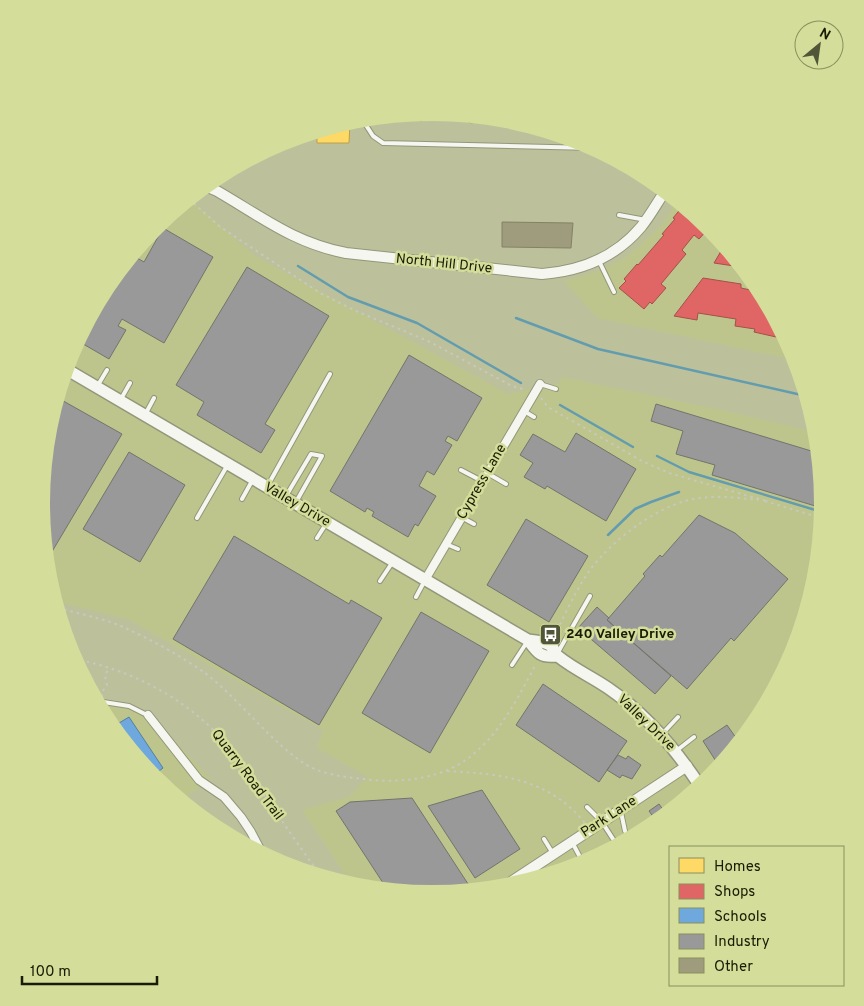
<svg xmlns="http://www.w3.org/2000/svg" width="864" height="1006" font-family="Overpass,sans-serif">
  <style>
    .built { fill: #bdc58c }
    .homes { fill: #ffd966; stroke: #baa048 }
    .shops { fill: #e06666; stroke: #a45048 }
    .schools { fill: #6fa8dc; stroke: #557e9b }
    .industry { fill: #999; stroke: #73746c }
    .lines { fill: none; stroke-linecap: round; stroke-linejoin: round }
    .stream { stroke: #629cae; stroke-width: 2.5 }
    .building { fill: #9e9c7d; stroke: #838265 }
    .service-casing { stroke: #93977a; stroke-width: 6 }
    .minor-casing { stroke: #93977a; stroke-width: 10 }
    .tertiary-casing { stroke: #93977a; stroke-width: 12 }
    .secondary-casing { stroke: #93977a; stroke-width: 14 }
    .path { stroke: #c6c9bd; stroke-width: 2; stroke-dasharray: 2.5 4; stroke-linecap: butt }
    .service { stroke: #f5f6f0; stroke-width: 4 }
    .minor { stroke: #f5f6f0; stroke-width: 8 }
    .tertiary { stroke: #f5f6f0; stroke-width: 10 }
    .secondary { stroke: #f5f6f0; stroke-width: 11 }
    .labels { text-anchor: middle; dominant-baseline: central; stroke-width: 5; stroke-linejoin: round; paint-order: stroke }
    .street-label { font-size: 14px; fill: #191c03; stroke: #d4dd9a }
    .poi-label { font-size: 14px; font-weight: bold; fill: #191c03; stroke: #d4dd9a; text-anchor: start }
  </style>
  <rect width="100%" height="100%" fill="#bcc19c"/>
  <path class="built" d="M190,199l65,57 253,138 51,-11 3,-6 159,33 95,22 7,71 -8,77 -22,73 -36,67 -49,60 -59,48 -68,36 -73,22 -76,8 -80,-9 -50,-75 47,-13 19,-20 -51,-29 6,-18 -195,-111 -73,-18 -6,-22 -8,-76 8,-77 22,-73 36,-67 49,-60z
    M677,201l32,26 48,59 38,74 -197,-42 -34,-37 38,-11 24,-13 35,-31z
    M97,701l51,11 63,68 -30,20 -26,-21 -48,-59z"/>
  <path class="homes" d="M430,112l-3,1 -1,7 -4,-1v2l-8,-1v-2l-18,-2z
    M462,115l19,2 -9,6 -4,-1z
    M350,122l-1,21h-32v-11z"/>
  <path class="shops" d="M683,206l26,22 -10,11 -5,-4 -12,15 4,4 -25,30 5,4 -14,16 -2,-2 -6,7 -25,-21 7,-7 -2,-2 13,-15 1,1 26,-30 -2,-1 13,-15 -2,-1z
    M724,246l17,21 -27,-4z
    M703,278l38,6v4l19,4 -1,8 6,1 20,38 -31,-7 1,-3 -20,-3 1,-7 -38,-6 -1,7 -23,-4z"/>
  <path class="schools" d="M105,716l11,3 3,4 10,-6 34,51 -4,3 3,4 -2,2 3,5 -2,1 1,2 -7,-6z"/>
  <path class="industry" d="M163,228l50,29 -49,86 -42,-24 -4,7 8,4 -17,29 -31,-18 29,-55 25,-31 12,7z
    M247,267l82,49 -64,108 10,6 -14,23 -64,-38 7,-13 -28,-17z
    M409,355l73,43 -25,43 -9,-5 -3,5 7,4 -18,30 -7,-4 -8,15 17,10 -18,30 -3,-2 -7,13 -36,-21 2,-4 -7,-4 -2,4 -35,-21z
    M58,398l64,36 -75,126 -6,-57 8,-77z
    M656,404l162,49 4,55 -110,-33 3,-10 -39,-11 7,-23 -32,-10z
    M576,433l60,36 -30,52 -59,-35 -2,3 -21,-12 9,-14 -13,-8 13,-21 32,18z
    M129,452l56,33 -45,77 -57,-33z
    M699,515l36,18 53,46 -54,62 -3,-3 -44,51 -80,-69 38,-44 -2,-2 17,-19 2,2z
    M526,519l62,37 -39,66 -62,-37z
    M234,536l115,68 2,-4 31,18 -63,107 -146,-86z
    M597,607l12,11 -2,2 64,56 -16,18 -77,-66z
    M421,612l68,39 -59,102 -68,-40z
    M543,684l84,57 -28,41 -83,-57z
    M762,711l-5,9 -10,13 -4,-6z
    M727,725l12,17 -20,24 -16,-25z
    M618,755l8,4 2,-3 13,9 -9,14 -10,-4 -2,3 -13,-8z
    M482,790l38,59 -45,29 -47,-72z
    M412,798l60,92 -40,4 -45,-5 -51,-78 14,-9z
    M659,804l7,10 -9,8 -8,-11z"/>
  <g class="lines">
    <path class="stream" d="M298,266l50,31 69,26 104,60
      M516,318l82,31 208,47
      M560,405l73,42
      M657,456l32,16 133,40
      M608,535l27,-26 16,-7 28,-10"/>
  </g>
  <path class="building" d="M502,222l71,1 -2,25 -69,-1z"/>
  <g class="lines">
    <defs>
      <path id="service" d="M362,119l11,17 10,7 210,5
        M619,215l27,5
        M599,261l15,31
        M540,384l16,5
        M98,385l9,-15
        M121,399l9,-16
        M524,411l10,6
        M146,413l8,-15
        M461,470l21,11
        M487,473l19,11
        M268,485l62,-111
        M286,496l25,-42 11,2 -26,46
        M242,499l10,-18
        M461,517l13,7
        M197,518l30,-52
        M317,538l9,-14
        M446,544l12,5
        M380,581l12,-18
        M416,597l8,-15
        M557,654l33,-58
        M512,665l15,-23
        M97,701l32,5 18,9
        M663,733l15,-16
        M676,751l18,-14
        M587,807l15,15 11,17
        M621,812l4,19
        M544,839l8,13
        M572,842l9,17"/>
      <path id="minor" d="M425,580l115,-196
        M148,715l51,65 25,17 17,20 10,15 11,21"/>
      <path id="tertiary" d="M205,186l12,5c45,26 77,52 129,62l196,21c39,-3 73,-16 99,-47 9,-11 16,-24 24,-36
        M508,886l3,-4 176,-116"/>
      <path id="secondary" d="M66,369l462,271c9,12 12,18 28,16
        M528,640c8,1 20,1 25,8 2,3 2,7 6,9 15,12 33,20 49,31 38,26 67,60 92,98"/>
    </defs>
    <use href="#service" class="service-casing"/>
    <use href="#minor" class="minor-casing"/>
    <use href="#tertiary" class="tertiary-casing"/>
    <use href="#secondary" class="secondary-casing"/>
    <path class="path" d="M189,199l30,27 101,67 36,18 72,30 84,45 14,4
      M541,398l7,9 94,54 27,12 97,28
      M765,501l56,17
      M58,608c21,6 45,10 65,19 27,12 58,29 82,46 35,27 61,64 97,89 16,12 42,15 61,17 39,5 84,0 114,-28 26,-23 43,-57 59,-87
      M554,636c12,-23 23,-49 39,-70 21,-26 57,-54 89,-64 24,-8 51,-5 76,-2
      M74,659c49,9 95,31 132,64 21,19 37,43 53,65 20,29 41,59 61,87
      M102,697v-5l5,-7 -2,-9 4,-9
      M447,771c54,3 101,7 138,52"/>
    <use href="#service" class="service"/>
    <use href="#minor" class="minor"/>
    <use href="#tertiary" class="tertiary"/>
    <use href="#secondary" class="secondary"/>
  </g>
  <defs>
    <symbol id="bus-square" viewBox="-11 -11 22 22"><rect x="-9" y="-9" width="18" height="18" rx="4" fill="#525639" stroke="#d4dd9a"/><path d="M-5-6H5V4H4V6H2V4H-2V6H-4V4H-5ZM-3.5-4V0h7V-4ZM-3.5 1.2v1.5H-2V1.2ZM2 1.2v1.5H3.5V1.2Z" fill="#fff"/></symbol>
  </defs>
  <g fill-rule="evenodd">
    <use href="#bus-square" x="538" y="622" width="25" height="25"/>
  </g>
  <g class="labels">
    <g class="street-label">
      <text transform="translate(444 264) rotate(6)">North Hill Drive</text>
      <text transform="translate(482 482) rotate(-60)">Cypress Lane</text>
      <text transform="translate(297 505) rotate(30)">Valley Drive</text>
      <text transform="translate(646 723) rotate(44)">Valley Drive</text>
      <text transform="translate(247 775) rotate(53)">Quarry Road Trail</text>
      <text transform="translate(609 817) rotate(-33)">Park Lane</text>
    </g>
    <g class="poi-label">
      <text x="566" y="634">240 Valley Drive</text>
    </g>
  </g>
  <path d="M0 0H864V1006H0ZM50 503a382 382 0 1 1 764 0a382 382 0 1 1-764 0Z" fill="#d4dd9a" fill-rule="evenodd"/>
  <rect x="669" y="846" width="175" height="140" fill="#d4dd9a" stroke="#89905e"/>
  <rect x="679" y="858" width="25" height="15" fill="#ffd966" stroke="#89905e"/>
  <text x="714" y="871" font-size="15" fill="#191c03">Homes</text>
  <rect x="679" y="884" width="25" height="15" fill="#e06666" stroke="#89905e"/>
  <text x="714" y="896" font-size="15" fill="#191c03">Shops</text>
  <rect x="679" y="908" width="25" height="15" fill="#6fa8dc" stroke="#89905e"/>
  <text x="714" y="921" font-size="15" fill="#191c03">Schools</text>
  <rect x="679" y="934" width="25" height="15" fill="#999999" stroke="#89905e"/>
  <text x="714" y="946" font-size="15" fill="#191c03">Industry</text>
  <rect x="679" y="958" width="25" height="15" fill="#9e9c7d" stroke="#89905e"/>
  <text x="714" y="971" font-size="15" fill="#191c03">Other</text>
  <g transform="translate(819 45) rotate(29)"><circle r="24" fill="#d4dd9a" stroke="#89905e"/>
  <path d="M0-4L9 19L0 12L-9 19Z" fill="#525639"/>
  <text y="-8" font-size="14" font-weight="bold" text-anchor="middle" fill="#191c03">N</text>
  </g>
  <path d="M22 976v8h135v-8" fill="none" stroke="#191c03" stroke-width="2.5"/>
  <text x="30" y="976" font-size="15" fill="#191c03" stroke="#d4dd9a" stroke-width="4" paint-order="stroke">100 m</text>
</svg>
